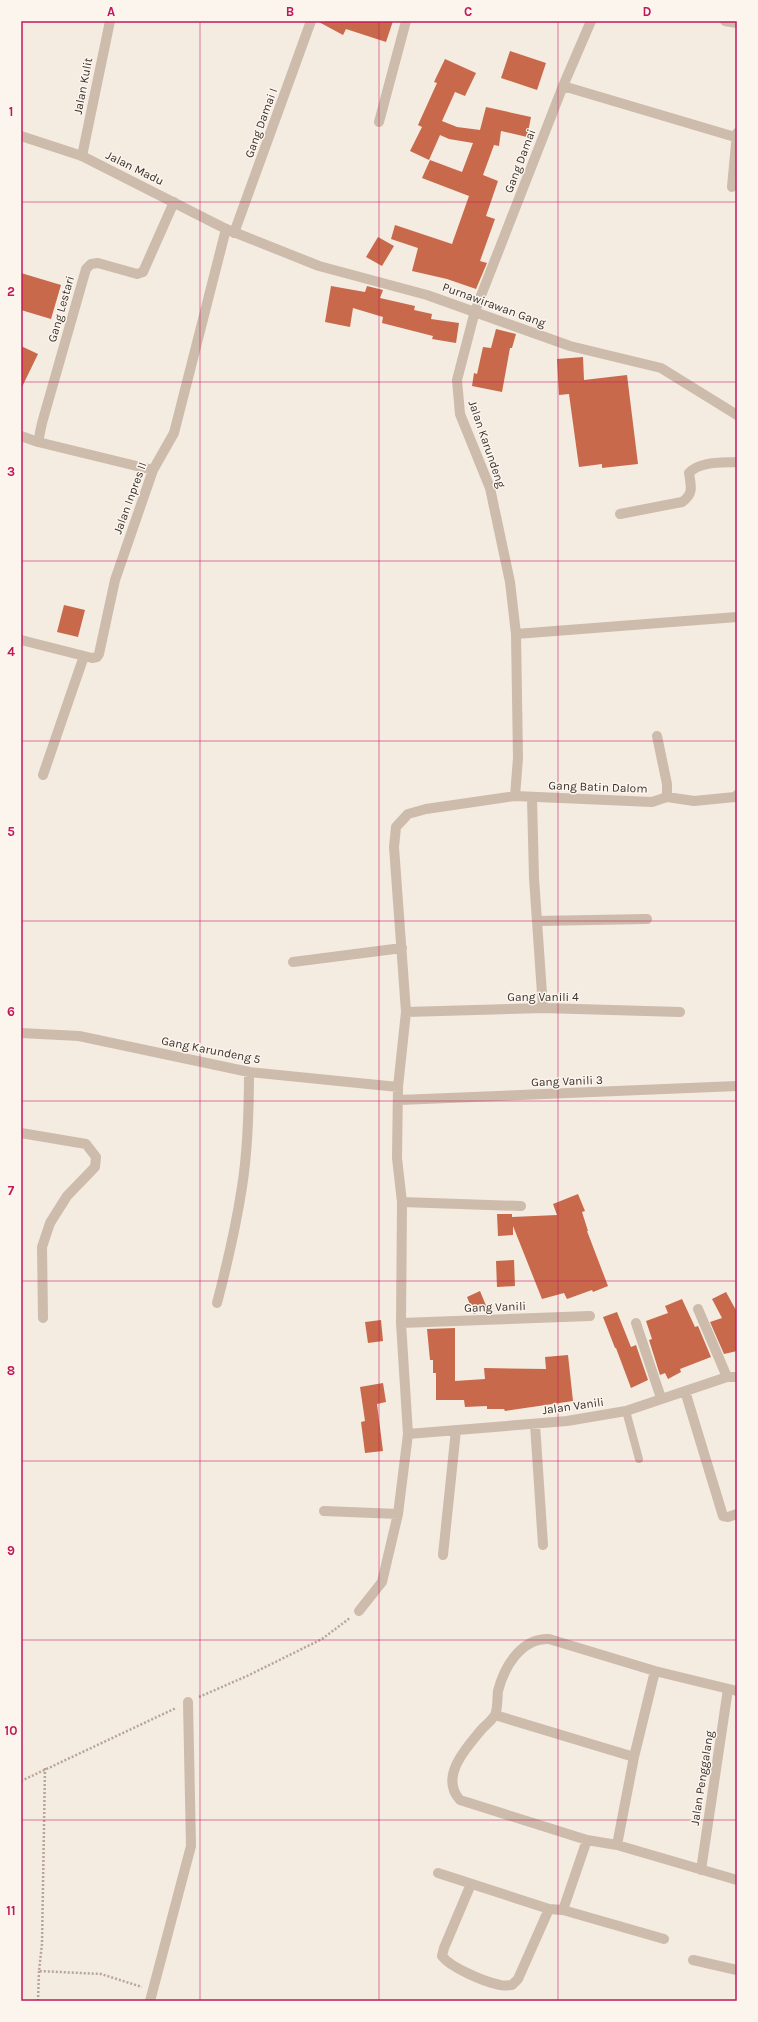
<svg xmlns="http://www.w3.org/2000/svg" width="758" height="2022" font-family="Karla,sans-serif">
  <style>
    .building { fill: #c8694b }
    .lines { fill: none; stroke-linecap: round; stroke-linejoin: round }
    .path { stroke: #b9a596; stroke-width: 2.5; stroke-dasharray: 2 2; stroke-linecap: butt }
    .service { stroke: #cdbbac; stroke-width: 8 }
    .minor { stroke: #cdbbac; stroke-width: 10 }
    .tertiary { stroke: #cdbbac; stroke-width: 10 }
    .grid { fill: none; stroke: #c2185b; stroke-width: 1; stroke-opacity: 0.55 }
    .labels { text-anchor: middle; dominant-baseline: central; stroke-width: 3; stroke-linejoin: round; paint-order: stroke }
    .street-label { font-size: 12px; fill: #3b302b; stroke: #fbf5ee }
    .neatline { fill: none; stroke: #c2185b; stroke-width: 1.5 }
    .grid-label { font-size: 13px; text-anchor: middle; font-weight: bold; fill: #c2185b }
  </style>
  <rect width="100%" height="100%" fill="#f4ebe1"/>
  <path class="building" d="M317,21h76l-7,21 -40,-13 -3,6z
    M510,51l36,12 -9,27 -36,-12z
    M445,59l31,14 -11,23 -10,-4 -13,29 15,6 23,3 6,-23 45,10 -4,20 -26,-6 -2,15 -5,-1 -11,30 15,6 -12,35 9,3 -15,42 7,2 -11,26 -29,-10 -35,-8 6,-23 -27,-9 4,-14 57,19 17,-48 -47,-18 8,-18 32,12 11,-29 -24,-4 -9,-4 -11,25 -19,-9 12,-24 -4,-2 19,-42 -3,-1z
    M378,237l16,9 -12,20 -16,-9z
    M21,273l40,12 -10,34 -30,-9z
    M331,286l34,6 2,-6 16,4 -3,8 35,8 -1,4 18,4 -1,5 28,4 -3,20 -24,-4 1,-3 -51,-13 1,-6 -30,-9 -3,19 -25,-5z
    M496,329l20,5 -4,14h-2l-8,44 -30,-6 2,-13 3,1 6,-27 8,1z
    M21,346l17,8 -17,35z
    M583,357l1,23 43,-5 11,89 -36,4v-4l-23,3 -10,-73 -10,1 -2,-36z
    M64,605l21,5 -7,27 -21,-5z
    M578,1194l7,17 -3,1 6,19h-1l21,55 -15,6 -1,-2 -25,9 -3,-6 -22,6 -29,-73v9l-15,1 -1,-22h15v3l45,-2 -4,-11z
    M514,1260l1,26 -18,1 -1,-26z
    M480,1291l7,17 -13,6 -7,-17z
    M726,1292l11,20v39l-13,3 -14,-32 12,-4 -10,-19z
    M682,1299l13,28 3,-1 13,31 -31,12 1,3 -13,7 -3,-6 -5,2 -11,-35 3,-1 -6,-18 22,-8 -3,-7z
    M617,1312l14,35 5,-2 12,35 -17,8 -15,-40h-1l-12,-31z
    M381,1320l2,21 -15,2 -3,-21z
    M455,1328v53l30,-2 -1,-11 62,1 -1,-12 23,-2 5,46 -68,10 -1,-2h-17v-3l-22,1 -1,-7h-28v-27h-3v-13h-3l-3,-31z
    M383,1383l3,19 -9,2 6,47 -18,2 -4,-31 4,-1 -5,-34z"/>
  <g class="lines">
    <path class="path" d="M199,1697l48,-21 75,-37 28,-21
      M45,1768l-3,176 -3,27 62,3 41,13
      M21,1781l155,-73
      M38,2001l1,-30"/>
    <path class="service" d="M626,1411l13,48"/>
    <path class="minor" d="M725,21l12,2
      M563,86l172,51
      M379,122l27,-101
      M82,156l28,-135
      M732,187l5,-54
      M234,233l77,-212
      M21,436l17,6 115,28
      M38,442l4,-19 44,-154 5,-5 7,-1 39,11 6,-2 31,-70
      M620,514l62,-12c12,-8 9,-16 7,-29 11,-12 33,-10 48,-11
      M516,634l221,-17
      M21,640l71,18 5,-1 2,-3 16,-74 38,-110 21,-37 52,-204
      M43,775l41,-119
      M515,796l3,-38 -2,-124 -6,-52 -20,-94 -30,-74 -3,-34 18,-69 88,-225 28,-65
      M667,797l27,4 41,-4 2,-2
      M532,798l2,80 9,130
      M537,921l110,-2
      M293,962l109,-14
      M406,1012l137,-4 137,4
      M21,1033l58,3 170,36 149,15
      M399,1100l338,-14
      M21,1133l65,11 10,13 -1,10 -28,29 -17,27 -8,24 1,71
      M402,1202l119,4
      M217,1303c10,-38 19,-77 25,-116 6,-38 7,-76 7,-115
      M698,1309l29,68
      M401,1323l189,-7
      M636,1323l25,75
      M685,1391l38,125 5,1 9,-3
      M535,1424l8,121
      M408,1434l159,-13 59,-10 101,-34h10
      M324,1511l74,3
      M443,1555l13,-125
      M359,1611l23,-29 16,-68 10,-80 -7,-111 1,-121 -5,-44 1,-71 8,-75 -12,-165 2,-20 12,-13 18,-5 89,-13 137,6 15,-5v-13l-10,-48
      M737,1691l-82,-20 -106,-32c-28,-1 -45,28 -51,52 -1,7 0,18 -3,24 -3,5 -9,10 -13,14 -16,19 -43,48 -22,71l127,40 30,5 120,35
      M495,1715l139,42
      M617,1845l17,-88 21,-86
      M701,1870l27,-181
      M438,1873l111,36 14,1 24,-70
      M471,1884l-27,64 -2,8c9,12 43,26 58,29 4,1 9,0 12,0l6,-6 31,-70
      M563,1910l101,29
      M693,1960l44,10
      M150,2001l41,-155 -3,-144"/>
    <path class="tertiary" d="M21,136l61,20 144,73 93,37 108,29 143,51 91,22 76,47"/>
  </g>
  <path class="grid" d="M200,21v1980M379,21v1980M558,21v1980M21,202h716M21,382h716M21,561h716M21,741h716M21,921h716M21,1101h716M21,1281h716M21,1461h716M21,1640h716M21,1820h716"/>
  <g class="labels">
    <g class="street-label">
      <text transform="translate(83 86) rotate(-79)">Jalan Kulit</text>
      <text transform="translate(261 123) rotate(-70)">Gang Damai I</text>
      <text transform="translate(520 161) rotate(-69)">Gang Damai</text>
      <text transform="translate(135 168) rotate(26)">Jalan Madu</text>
      <text transform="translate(494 305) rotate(20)">Purnawirawan Gang</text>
      <text transform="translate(61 309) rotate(-74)">Gang Lestari</text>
      <text transform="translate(487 444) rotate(71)">Jalan Karundeng</text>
      <text transform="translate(130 498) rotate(-70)">Jalan Inpres II</text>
      <text transform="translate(598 787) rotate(2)">Gang Batin Dalom</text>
      <text x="543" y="997">Gang Vanili 4</text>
      <text transform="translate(211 1050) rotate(11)">Gang Karundeng 5</text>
      <text transform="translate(567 1081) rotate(-2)">Gang Vanili 3</text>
      <text transform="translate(495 1307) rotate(-2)">Gang Vanili</text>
      <text transform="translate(573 1406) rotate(-8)">Jalan Vanili</text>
      <text transform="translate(702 1778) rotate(-81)">Jalan Penggalang</text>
    </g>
  </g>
  <rect width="758" height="2022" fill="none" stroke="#fbf5ee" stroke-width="44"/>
  <rect x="22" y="22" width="714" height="1978" class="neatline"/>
  <g class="grid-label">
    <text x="111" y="16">A</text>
    <text x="290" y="16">B</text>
    <text x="468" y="16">C</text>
    <text x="647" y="16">D</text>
    <text x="11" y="116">1</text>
    <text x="11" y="296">2</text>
    <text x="11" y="476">3</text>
    <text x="11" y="656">4</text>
    <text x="11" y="836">5</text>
    <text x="11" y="1016">6</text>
    <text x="11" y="1195">7</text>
    <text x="11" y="1375">8</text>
    <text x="11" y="1555">9</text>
    <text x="11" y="1735">10</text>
    <text x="11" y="1915">11</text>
  </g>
</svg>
